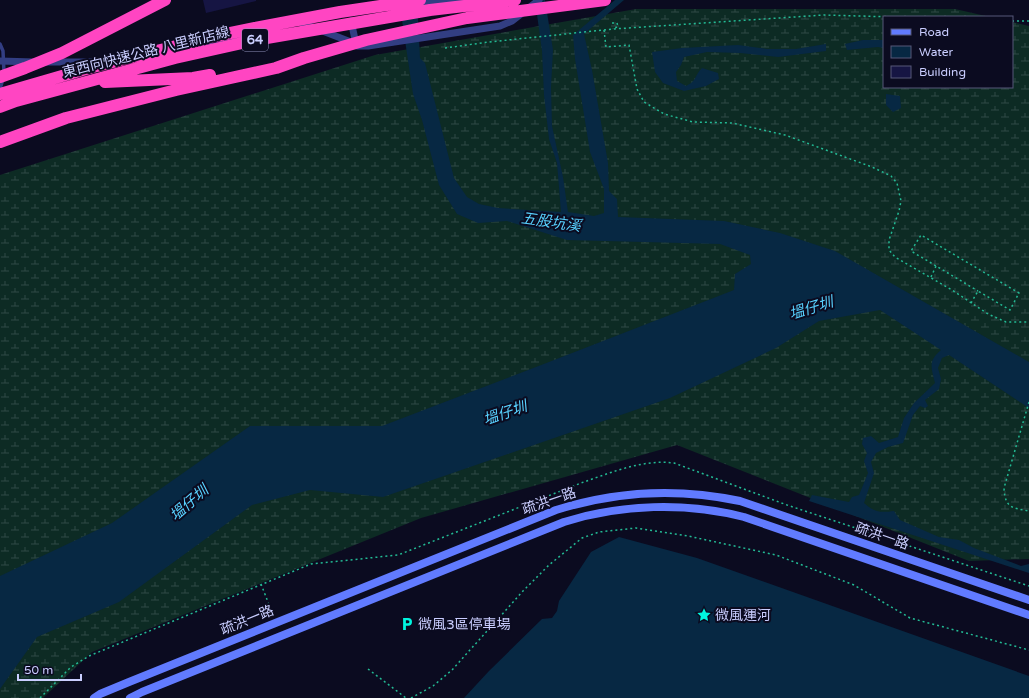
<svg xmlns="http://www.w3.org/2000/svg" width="1029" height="698" font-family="'Varela Round','Noto Sans TC',sans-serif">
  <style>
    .wetland { fill: url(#wetland-marsh) }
    .water { fill: #072843 }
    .building { fill: #161543 }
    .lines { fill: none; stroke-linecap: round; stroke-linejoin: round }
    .path { stroke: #23ba94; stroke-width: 1.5; stroke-dasharray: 2 3; stroke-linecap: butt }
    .lane { stroke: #323e83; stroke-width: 3.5 }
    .street { stroke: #323e83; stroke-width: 7 }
    .secondary { stroke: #617bff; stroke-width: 8 }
    .highway { stroke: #ff45c2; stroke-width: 12 }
    .labels { text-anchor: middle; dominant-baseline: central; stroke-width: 4; stroke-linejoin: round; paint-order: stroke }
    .shield { fill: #0b0b20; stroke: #9194bc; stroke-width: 1 }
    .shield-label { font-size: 13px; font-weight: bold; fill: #caceff }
    .street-label { font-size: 14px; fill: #caceff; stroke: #0b0b20 }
    .poi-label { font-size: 14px; fill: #caceff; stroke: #0b0b20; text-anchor: start }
    .water-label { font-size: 15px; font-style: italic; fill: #58d2ff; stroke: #0b0b20 }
  </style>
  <defs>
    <pattern id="wetland-marsh" width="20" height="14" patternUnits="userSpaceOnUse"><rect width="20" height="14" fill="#0d2b24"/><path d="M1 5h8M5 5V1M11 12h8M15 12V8" fill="none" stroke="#2f4945"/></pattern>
  </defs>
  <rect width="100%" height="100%" fill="#0b0b20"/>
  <path class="wetland" d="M636,9h319l35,8h-106v70h128v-65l17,4v533l-60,2 -292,-116 -256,73 -329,134 -49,46h-43v-523l375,-120z"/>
  <path class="water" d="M399,0h18l3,58 5,5 29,115 13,19 12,7 19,4 63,4 -4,-49 -8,-24 -5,-44 -2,-44 -7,-51h10l8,50 -2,37 1,39 11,51 5,35 26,4 10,-3v-24l-14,-37 -15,-93 -2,-24 42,-35h9l-40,34 8,36 16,93 1,28 8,8 1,18 106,4 56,12 55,18 194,111v46l-80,-53 -7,3 -4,10 3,11 -2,10 -14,11 3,6 -3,2 -5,-2 -7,9 -10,28 -15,4 -12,6 -5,9 3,11 -10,30c10,9 16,10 30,8l6,9 39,17 20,3 15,8 47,18 8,-2v9l-220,-72 3,-6 37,7 3,-5 7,-2 9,-22 -4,-12 3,-8 -5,-9 1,-6 8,-2 8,7 19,-6 6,-19 10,-15 21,-20c-4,-16 -7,-22 6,-33l-61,-40 -61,11 -43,27 -106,50 -287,99 -73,-7 -58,15 -133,97 -82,35 -37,52v-113l112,-53 138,-97h132l167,-64 185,-72 1,-16 16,-10 -1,-9 -30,-11 -153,-4 -60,-19 -29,2 -21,-9 -18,-29 -17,-65 -9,-26z
    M863,40h21v8l-6,-1 -31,3 -2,-6z
    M826,44v7l-48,6 -38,-4 -33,-1 -23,5 -3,8 -5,7 1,9 9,5c11,-5 8,-10 16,-18l16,5 1,6 -13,7 -22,5 -21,-8 -8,-11 -3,-20 30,-4 56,-3 29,4h29z
    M886,94l14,2 1,12 -8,4 -7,-7z
    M619,537l78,21 332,118v22h-565l25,-27 53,-52 10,-1 5,-7 2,-10 32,-49z"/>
  <path class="building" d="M203,0h53v1l-50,12z"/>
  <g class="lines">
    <path class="path" d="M1012,21h17
      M612,23h5l1,4 -5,1v1
      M604,30l2,17 23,-2 8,44 7,13 20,12 29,8 39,1 53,12 87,32 19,9 6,7 4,18 -2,10 -10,29v10l6,7 57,33 36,24 18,8h23
      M445,48l44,-6 124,-13 211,-14 71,2
      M931,277l5,-11
      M971,303l7,-12 32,19 9,-17 -98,-58 -10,16 67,40
      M1029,402l-25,86c1,20 8,20 25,23
      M261,584l12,31
      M368,669l38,29
      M40,698l31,-31 18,-11 222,-92 87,-9 183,-72c29,-10 61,-24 93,-20l113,42 242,81
      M411,698l22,-12 19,-16 71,-79 26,-26 33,-27 17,-6 37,-4 52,8 88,19 78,30 56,33 119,32"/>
    <path class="lane" d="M0,44l3,7 1,22
      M0,89l3,-10"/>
    <path class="street" d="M422,0v4l38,-4
      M351,21l5,23
      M302,23l54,21 1,2h11l132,-20 12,-5 27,-21
      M202,45l37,-8
      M0,61l34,1
      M46,62h50"/>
    <path class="secondary" d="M94,698l6,-4 29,-12 427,-172c60,-19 123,-22 184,-9l289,99
      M130,698l12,-6 422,-170c57,-18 122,-20 180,-5l285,98"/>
    <path class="highway" d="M0,77l25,-9 37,-15 103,-53
      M105,82l88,-4 17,-3
      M0,94l93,-27 123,-31 39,-8 85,-16 80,-12
      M0,107l16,-6 159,-43 80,-18 175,-30 85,-10
      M0,142l66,-24 110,-28 100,-22 28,-10 62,-18 101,-22 138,-18"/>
  </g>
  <defs>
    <symbol id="sight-bare" viewBox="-9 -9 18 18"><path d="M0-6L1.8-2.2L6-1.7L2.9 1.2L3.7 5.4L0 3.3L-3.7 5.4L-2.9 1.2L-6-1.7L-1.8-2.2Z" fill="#00f5df" stroke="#0b0b20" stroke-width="2.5" paint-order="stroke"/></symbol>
    <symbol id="parking-bare" viewBox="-9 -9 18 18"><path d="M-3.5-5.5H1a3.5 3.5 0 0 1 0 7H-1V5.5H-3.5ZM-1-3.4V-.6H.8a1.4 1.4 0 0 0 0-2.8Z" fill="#00f5df" stroke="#0b0b20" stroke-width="2.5" paint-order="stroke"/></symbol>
  </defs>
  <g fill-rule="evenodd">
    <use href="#sight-bare" x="694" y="605" width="20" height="20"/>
    <use href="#parking-bare" x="397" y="614" width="20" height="20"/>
  </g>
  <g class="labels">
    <rect class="shield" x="242" y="29" width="26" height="22" rx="3"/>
    <g class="shield-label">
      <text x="255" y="40">64</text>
    </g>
    <g class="street-label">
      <text transform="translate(146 52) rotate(-14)">東西向快速公路 八里新店線</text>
      <text transform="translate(549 501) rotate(-19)">疏洪一路</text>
      <text transform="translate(882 536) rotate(19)">疏洪一路</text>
      <text transform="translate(247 620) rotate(-22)">疏洪一路</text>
    </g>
    <g class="poi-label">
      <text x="715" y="615">微風運河</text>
      <text x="418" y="624">微風3區停車場</text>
    </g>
    <g class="water-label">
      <text transform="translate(551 222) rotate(8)">五股坑溪</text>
      <text transform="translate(811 308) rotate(-17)">塭仔圳</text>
      <text transform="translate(505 413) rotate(-19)">塭仔圳</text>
      <text transform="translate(189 503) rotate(-41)">塭仔圳</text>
    </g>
  </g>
  <rect x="883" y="16" width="130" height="72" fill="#0b0b20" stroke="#575979"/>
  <rect x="891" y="29" width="20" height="6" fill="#617bff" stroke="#575979"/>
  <text x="919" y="36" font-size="12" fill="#caceff">Road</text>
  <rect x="891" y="46" width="20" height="12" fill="#072843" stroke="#575979"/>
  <text x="919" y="56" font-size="12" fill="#caceff">Water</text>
  <rect x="891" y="66" width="20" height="12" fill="#161543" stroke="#575979"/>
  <text x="919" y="76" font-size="12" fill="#caceff">Building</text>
  <path d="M18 674v6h63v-6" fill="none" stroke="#caceff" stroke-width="2"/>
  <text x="24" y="674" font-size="12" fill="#caceff" stroke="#0b0b20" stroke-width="3" paint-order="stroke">50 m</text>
</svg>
